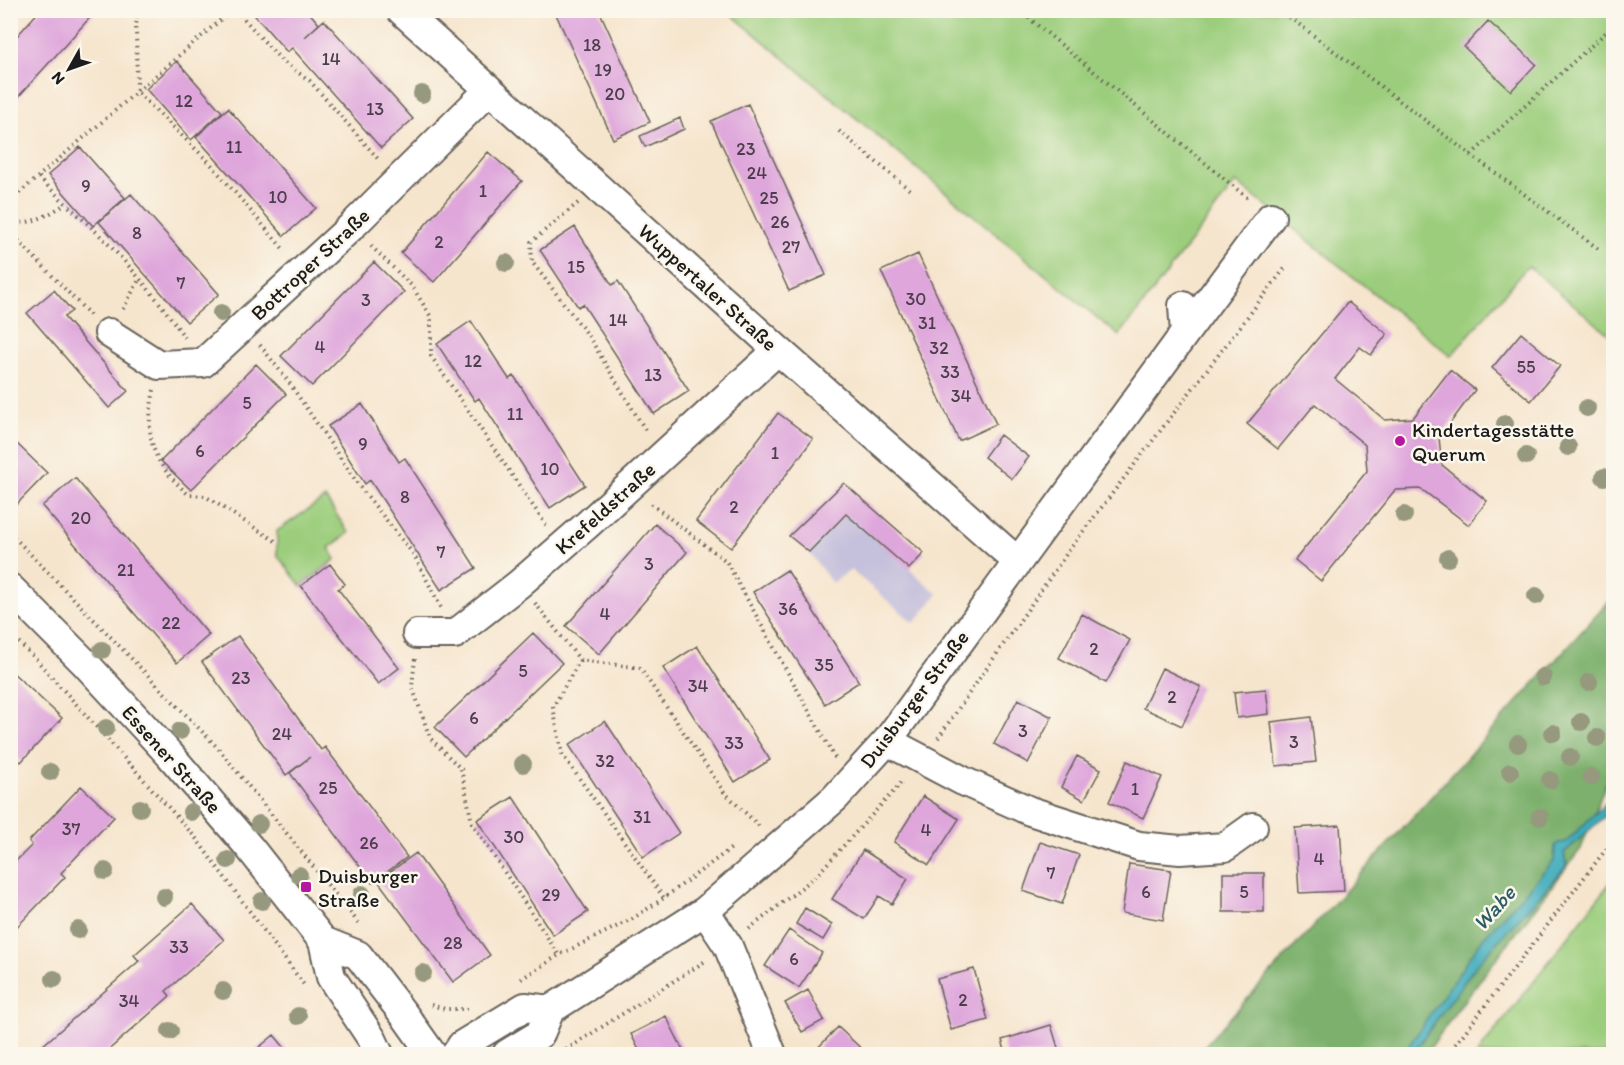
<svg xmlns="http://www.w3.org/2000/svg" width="1624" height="1065" font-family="Itim,sans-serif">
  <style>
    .industrial { fill: #c5c0db }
    .green { fill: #9bcd7c; stroke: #5c744c; stroke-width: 1.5 }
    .forest { fill: #7cb06c; stroke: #4c6644; stroke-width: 1.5 }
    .water { fill: #3dabbb; stroke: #2c646c; stroke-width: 1.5 }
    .building { fill: #dea6db }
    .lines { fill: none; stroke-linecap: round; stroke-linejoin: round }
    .minor-casing { stroke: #68625a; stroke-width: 32 }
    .path { stroke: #68625a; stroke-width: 4; stroke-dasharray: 1.5 4.5; stroke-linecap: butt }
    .minor { stroke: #fff; stroke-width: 28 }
    .tree { fill: #96997e }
    .poi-dot { fill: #b5179e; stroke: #fbf7ec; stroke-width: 2 }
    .labels { text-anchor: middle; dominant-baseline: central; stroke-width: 5; stroke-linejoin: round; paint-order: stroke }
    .number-label { font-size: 18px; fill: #4c3e4c }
    .street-label { font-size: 21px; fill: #1c1c1c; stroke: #fbf7ec }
    .poi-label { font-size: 21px; fill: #1c1c1c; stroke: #fbf7ec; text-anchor: start }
    .water-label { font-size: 22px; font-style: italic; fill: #2b5c64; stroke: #fbf7ec }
  </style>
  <rect width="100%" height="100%" fill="#fbf7ec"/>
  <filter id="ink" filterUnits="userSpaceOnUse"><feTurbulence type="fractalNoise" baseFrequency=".0167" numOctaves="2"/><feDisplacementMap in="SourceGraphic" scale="12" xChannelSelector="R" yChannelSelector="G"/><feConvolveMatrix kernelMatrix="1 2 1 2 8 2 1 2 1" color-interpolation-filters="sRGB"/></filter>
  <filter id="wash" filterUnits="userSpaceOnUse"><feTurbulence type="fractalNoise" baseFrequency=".008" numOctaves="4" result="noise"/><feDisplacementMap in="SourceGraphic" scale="24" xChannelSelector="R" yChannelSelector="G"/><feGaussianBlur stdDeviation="1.35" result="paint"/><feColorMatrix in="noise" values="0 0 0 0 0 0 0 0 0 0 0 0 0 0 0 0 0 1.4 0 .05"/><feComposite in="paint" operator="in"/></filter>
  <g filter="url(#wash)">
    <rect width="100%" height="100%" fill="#f6e5cd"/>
    <path class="industrial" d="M846,514l92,80 -24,29 -63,-53 -19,13 -23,-31z"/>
    <path class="green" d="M727,11h886v327l-85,-72 -77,90 -215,-174 -117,154z
      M325,498l24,35 -20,15 7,11 -35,27 -24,-31v-24z
      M1613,879v175h-136z"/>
    <path class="forest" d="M1613,597v168l-32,84 -121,157 -34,48h-229z"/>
    <path class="water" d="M1613,796v13l-49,44 3,13 -89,97 -66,91h-9l80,-116 71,-77 1,-15 3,-3 8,-1z"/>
    <g id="blocks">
      <path class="building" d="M40,10l55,2 -85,94v-62z
        M250,10h57l12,14 -14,13 19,-17 89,99 -32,29 -89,-100 -5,4z
        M554,10h45l51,112 -37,17z
        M1488,21l48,43 -25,27 -47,-44z
        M177,61l45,51 -31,28 -45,-51z
        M748,104l78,171 -37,16 -78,-170z
        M228,108l88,100 -32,28 -88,-99z
        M680,118l4,11 -39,18 -5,-11z
        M80,147l45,51 -32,28 -45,-51z
        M488,152l34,29 -88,101 -33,-29z
        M131,194l88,100 -32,28 -88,-100z
        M575,227l37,58 6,-4 71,110 -35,23 -71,-110 -5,3 -38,-57z
        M918,254l78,170 -37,17 -78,-170z
        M374,262l30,30 -92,94 -31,-30z
        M54,290l18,21 -8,6 64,74 -19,17 -82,-95z
        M1348,302l39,32 -16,21 -11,-8 -25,32 50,41 28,-2 37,-48 25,20 -36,48 3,27 45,36 -18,24 -48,-36 -26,1 -74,91 -26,-21 72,-89 -2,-26 -50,-41 -37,45 -31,-25z
        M471,321l38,58 5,-3 71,109 -35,23 -71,-110 -4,3 -38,-57z
        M1521,333l39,33 -29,35 -39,-33z
        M256,364l30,30 -95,96 -30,-29z
        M362,404l37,58 6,-4 71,110 -35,22 -71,-110 -5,4 -37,-58z
        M778,413l35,26 -82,109 -35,-27z
        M1000,435l29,22 -17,22 -28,-22z
        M10,437l37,36 -32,33 -5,-4z
        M75,478l134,157 -32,28 -135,-157z
        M844,483l80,70 -15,16 -63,-55 -37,38 -20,-16z
        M655,524l32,28 -88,102 -33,-28z
        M330,564l15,20 -7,5 61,79 -21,16 -77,-98z
        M787,570l72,112 -34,22 -72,-112z
        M1082,614l48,26 -24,43 -47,-25z
        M533,633l29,30 -98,94 -29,-30z
        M238,636l83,114 4,-3 82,110 -35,26 -82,-110 20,-16 -24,18 -84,-113z
        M697,646l73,114 -35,22 -72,-114z
        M1162,668l39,19 -19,39 -39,-18z
        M10,670l52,48 -41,44 -11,-10v-28l3,-3 -3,-2z
        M1266,689l3,25 -32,4 -3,-26z
        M1018,699l34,18 -24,46 -34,-19z
        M1311,717l5,45 -40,4 -5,-44z
        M605,721l74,112 -36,24 -74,-112z
        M1077,756l24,13 -17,31 -23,-13z
        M1127,761l35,16 -19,41 -34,-16z
        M81,786l33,31 -53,56 4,4 -55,57v-67l22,-22 -3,-4z
        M923,796l36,23 -30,46 -35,-23z
        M513,797l75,115 -35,23 -76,-115z
        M1340,825l4,66 -45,2 -4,-65z
        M1040,842l39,13 -17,49 -39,-13z
        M863,850l45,29 -16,25 -13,-8 -15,23 -32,-20z
        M416,853l74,102 -37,27 -75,-101z
        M1129,864l42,6 -8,50 -41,-7z
        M1223,873h41v39h-41z
        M192,904l32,36 -58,51 4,5 -66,58h-71l106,-93 -5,-6z
        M805,908l27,17 -9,15 -27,-16z
        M789,930l33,23 -23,35 -34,-22z
        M974,969l14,51 -37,10 -14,-51z
        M808,990l16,30 -22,12 -17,-29z
        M666,1016l19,38h-44l-10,-20z
        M1051,1025l9,29h-54l-4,-14z
        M838,1027l29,27h-55z
        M274,1035l16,19h-39z"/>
    </g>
  </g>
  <g filter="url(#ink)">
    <use href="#blocks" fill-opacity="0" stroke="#68625a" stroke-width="1.5"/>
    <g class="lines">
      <defs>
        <path id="minor" d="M401,10l377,340 239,211
          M109,333l50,32 44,-2 148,-136 138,-137
          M1185,333l86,-116
          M10,588l74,74 86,93 79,92 74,94 8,36 41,62 7,15
          M417,634h38l64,-50 69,-60 190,-174
          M887,741l76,40 67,30 109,35 41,4 45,-3 28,-20
          M705,911l23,35 44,108
          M323,941l35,14 47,61 27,38
          M456,1054l6,-9 63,-38 25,3
          M507,1054l33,-20 10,-24 155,-99 130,-113 52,-57 298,-408 -2,-27"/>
      </defs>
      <use href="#minor" class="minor-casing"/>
      <path class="path" d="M138,10l-2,15 1,67 72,70 76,89
        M236,10l46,51 28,20 70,80
        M1019,10l231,190
        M1280,10l191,145 143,-130
        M839,131l72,60
        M1471,155l129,95
        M39,177c23,25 50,46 73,71 27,28 51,58 73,90
        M10,201l222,-191
        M578,203l-47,39 1,20 56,73 59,98
        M10,221c19,6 40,-7 55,-17
        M10,232l81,84
        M371,246l41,40 19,31v39l115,169
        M123,309l17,-31
        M260,345l28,36 72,106 54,68 27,53
        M154,390c-10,49 -3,71 35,105l16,1 72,46
        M651,504l75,57 109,197
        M10,533l208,215 143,178
        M535,603l45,57 60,8 84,124 36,35
        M10,634l22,21 163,182 109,148
        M415,659l-3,27 18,52 31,31 11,54 87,132
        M580,660l-27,47 9,47 102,144
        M938,738l134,-192 213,-278
        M749,929l66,-52 88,-96
        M521,979l38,-24 73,-36 32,-21 69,-51
        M431,1005l14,4h23
        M561,1053l146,-93
        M1448,1054l166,-215"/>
      <use href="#minor" class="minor"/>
    </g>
    <g class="tree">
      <circle cx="422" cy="94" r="9"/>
      <circle cx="506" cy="263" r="9"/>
      <circle cx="221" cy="313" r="9"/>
      <circle cx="1587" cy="408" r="9"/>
      <circle cx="1505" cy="424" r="9"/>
      <circle cx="1568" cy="447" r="9"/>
      <circle cx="1526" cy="456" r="9"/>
      <circle cx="1604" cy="477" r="9"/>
      <circle cx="1404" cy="515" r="9"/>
      <circle cx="1448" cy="558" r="9"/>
      <circle cx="1536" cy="596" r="9"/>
      <circle cx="102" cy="650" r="9"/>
      <circle cx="1543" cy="677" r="9"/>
      <circle cx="1589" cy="682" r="9"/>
      <circle cx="1581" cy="722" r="9"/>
      <circle cx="106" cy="728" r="9"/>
      <circle cx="180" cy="731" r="9"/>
      <circle cx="1553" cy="733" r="9"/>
      <circle cx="1597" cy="738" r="9"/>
      <circle cx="1518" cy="744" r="9"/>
      <circle cx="1570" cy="757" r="9"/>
      <circle cx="523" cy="764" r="9"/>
      <circle cx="50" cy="772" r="9"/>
      <circle cx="1510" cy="772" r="9"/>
      <circle cx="1591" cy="777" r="9"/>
      <circle cx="1550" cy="780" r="9"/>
      <circle cx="140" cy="808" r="9"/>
      <circle cx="191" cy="812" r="9"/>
      <circle cx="1540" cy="817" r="9"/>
      <circle cx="259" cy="824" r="9"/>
      <circle cx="228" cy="860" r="9"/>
      <circle cx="105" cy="871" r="9"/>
      <circle cx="299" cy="875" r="9"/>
      <circle cx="362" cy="894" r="9"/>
      <circle cx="164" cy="897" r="9"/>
      <circle cx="262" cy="901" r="9"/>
      <circle cx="78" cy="930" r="9"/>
      <circle cx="423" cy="973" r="9"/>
      <circle cx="54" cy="979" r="9"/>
      <circle cx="223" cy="991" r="9"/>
      <circle cx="298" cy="1016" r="9"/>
      <circle cx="170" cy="1031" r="9"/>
    </g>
  </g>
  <g class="poi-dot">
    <circle cx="1400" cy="441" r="6"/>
    <rect x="300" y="881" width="12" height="12" rx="3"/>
  </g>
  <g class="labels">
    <g class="number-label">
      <text x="592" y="45">18</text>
      <text x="331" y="59">14</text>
      <text x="603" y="70">19</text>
      <text x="615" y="94">20</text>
      <text x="184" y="101">12</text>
      <text x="375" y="109">13</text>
      <text x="234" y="147">11</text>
      <text x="746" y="149">23</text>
      <text x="757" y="173">24</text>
      <text x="86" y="186">9</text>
      <text x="483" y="191">1</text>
      <text x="278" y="197">10</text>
      <text x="769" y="198">25</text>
      <text x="780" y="222">26</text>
      <text x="137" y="233">8</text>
      <text x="439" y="242">2</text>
      <text x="791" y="247">27</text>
      <text x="576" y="267">15</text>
      <text x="181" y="283">7</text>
      <text x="916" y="299">30</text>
      <text x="366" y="300">3</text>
      <text x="618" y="320">14</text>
      <text x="927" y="323">31</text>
      <text x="320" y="347">4</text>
      <text x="939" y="348">32</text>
      <text x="473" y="361">12</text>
      <text x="1526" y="367">55</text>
      <text x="950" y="372">33</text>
      <text x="653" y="375">13</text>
      <text x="961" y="396">34</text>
      <text x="247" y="403">5</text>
      <text x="515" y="414">11</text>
      <text x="363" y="444">9</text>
      <text x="200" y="451">6</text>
      <text x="775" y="453">1</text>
      <text x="550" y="469">10</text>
      <text x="405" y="497">8</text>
      <text x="734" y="507">2</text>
      <text x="81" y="518">20</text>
      <text x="441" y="552">7</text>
      <text x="649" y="564">3</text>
      <text x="126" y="570">21</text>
      <text x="788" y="609">36</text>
      <text x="605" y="614">4</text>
      <text x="171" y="623">22</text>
      <text x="1094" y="649">2</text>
      <text x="824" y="665">35</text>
      <text x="523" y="671">5</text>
      <text x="241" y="678">23</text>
      <text x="698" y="686">34</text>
      <text x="1172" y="697">2</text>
      <text x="474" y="718">6</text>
      <text x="1023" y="731">3</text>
      <text x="282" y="734">24</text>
      <text x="1294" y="742">3</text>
      <text x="734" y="743">33</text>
      <text x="605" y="761">32</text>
      <text x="328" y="788">25</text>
      <text x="1135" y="789">1</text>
      <text x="642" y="817">31</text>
      <text x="71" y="829">37</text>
      <text x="926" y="830">4</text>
      <text x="514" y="837">30</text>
      <text x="369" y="843">26</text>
      <text x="1319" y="859">4</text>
      <text x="1051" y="873">7</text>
      <text x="1146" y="892">6</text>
      <text x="1244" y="892">5</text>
      <text x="551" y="895">29</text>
      <text x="453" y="943">28</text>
      <text x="179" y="947">33</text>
      <text x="794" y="959">6</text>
      <text x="963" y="1000">2</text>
      <text x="129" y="1001">34</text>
    </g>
    <g class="street-label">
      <text transform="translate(310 264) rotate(-43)">Bottroper Straße</text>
      <text transform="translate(708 287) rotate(42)">Wuppertaler Straße</text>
      <text transform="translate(605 508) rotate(-42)">Krefeldstraße</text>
      <text transform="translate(914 699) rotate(-53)">Duisburger Straße</text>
      <text transform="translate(172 759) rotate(48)">Essener Straße</text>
    </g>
    <g class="poi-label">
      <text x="1412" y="429">Kindertagesstätte<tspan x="1412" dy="24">Querum</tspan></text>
      <text x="318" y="875">Duisburger<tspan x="318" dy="24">Straße</tspan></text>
    </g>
    <g class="water-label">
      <text transform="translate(1494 908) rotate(-48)">Wabe</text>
    </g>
  </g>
  <rect width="1624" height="1065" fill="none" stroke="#fbf7ec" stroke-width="36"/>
  <g transform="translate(69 69) rotate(230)" stroke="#fbf7ec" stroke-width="4.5" paint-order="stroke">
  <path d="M0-4.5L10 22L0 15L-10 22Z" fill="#1c1c1c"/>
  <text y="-9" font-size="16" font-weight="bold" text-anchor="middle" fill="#1c1c1c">N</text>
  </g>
</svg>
